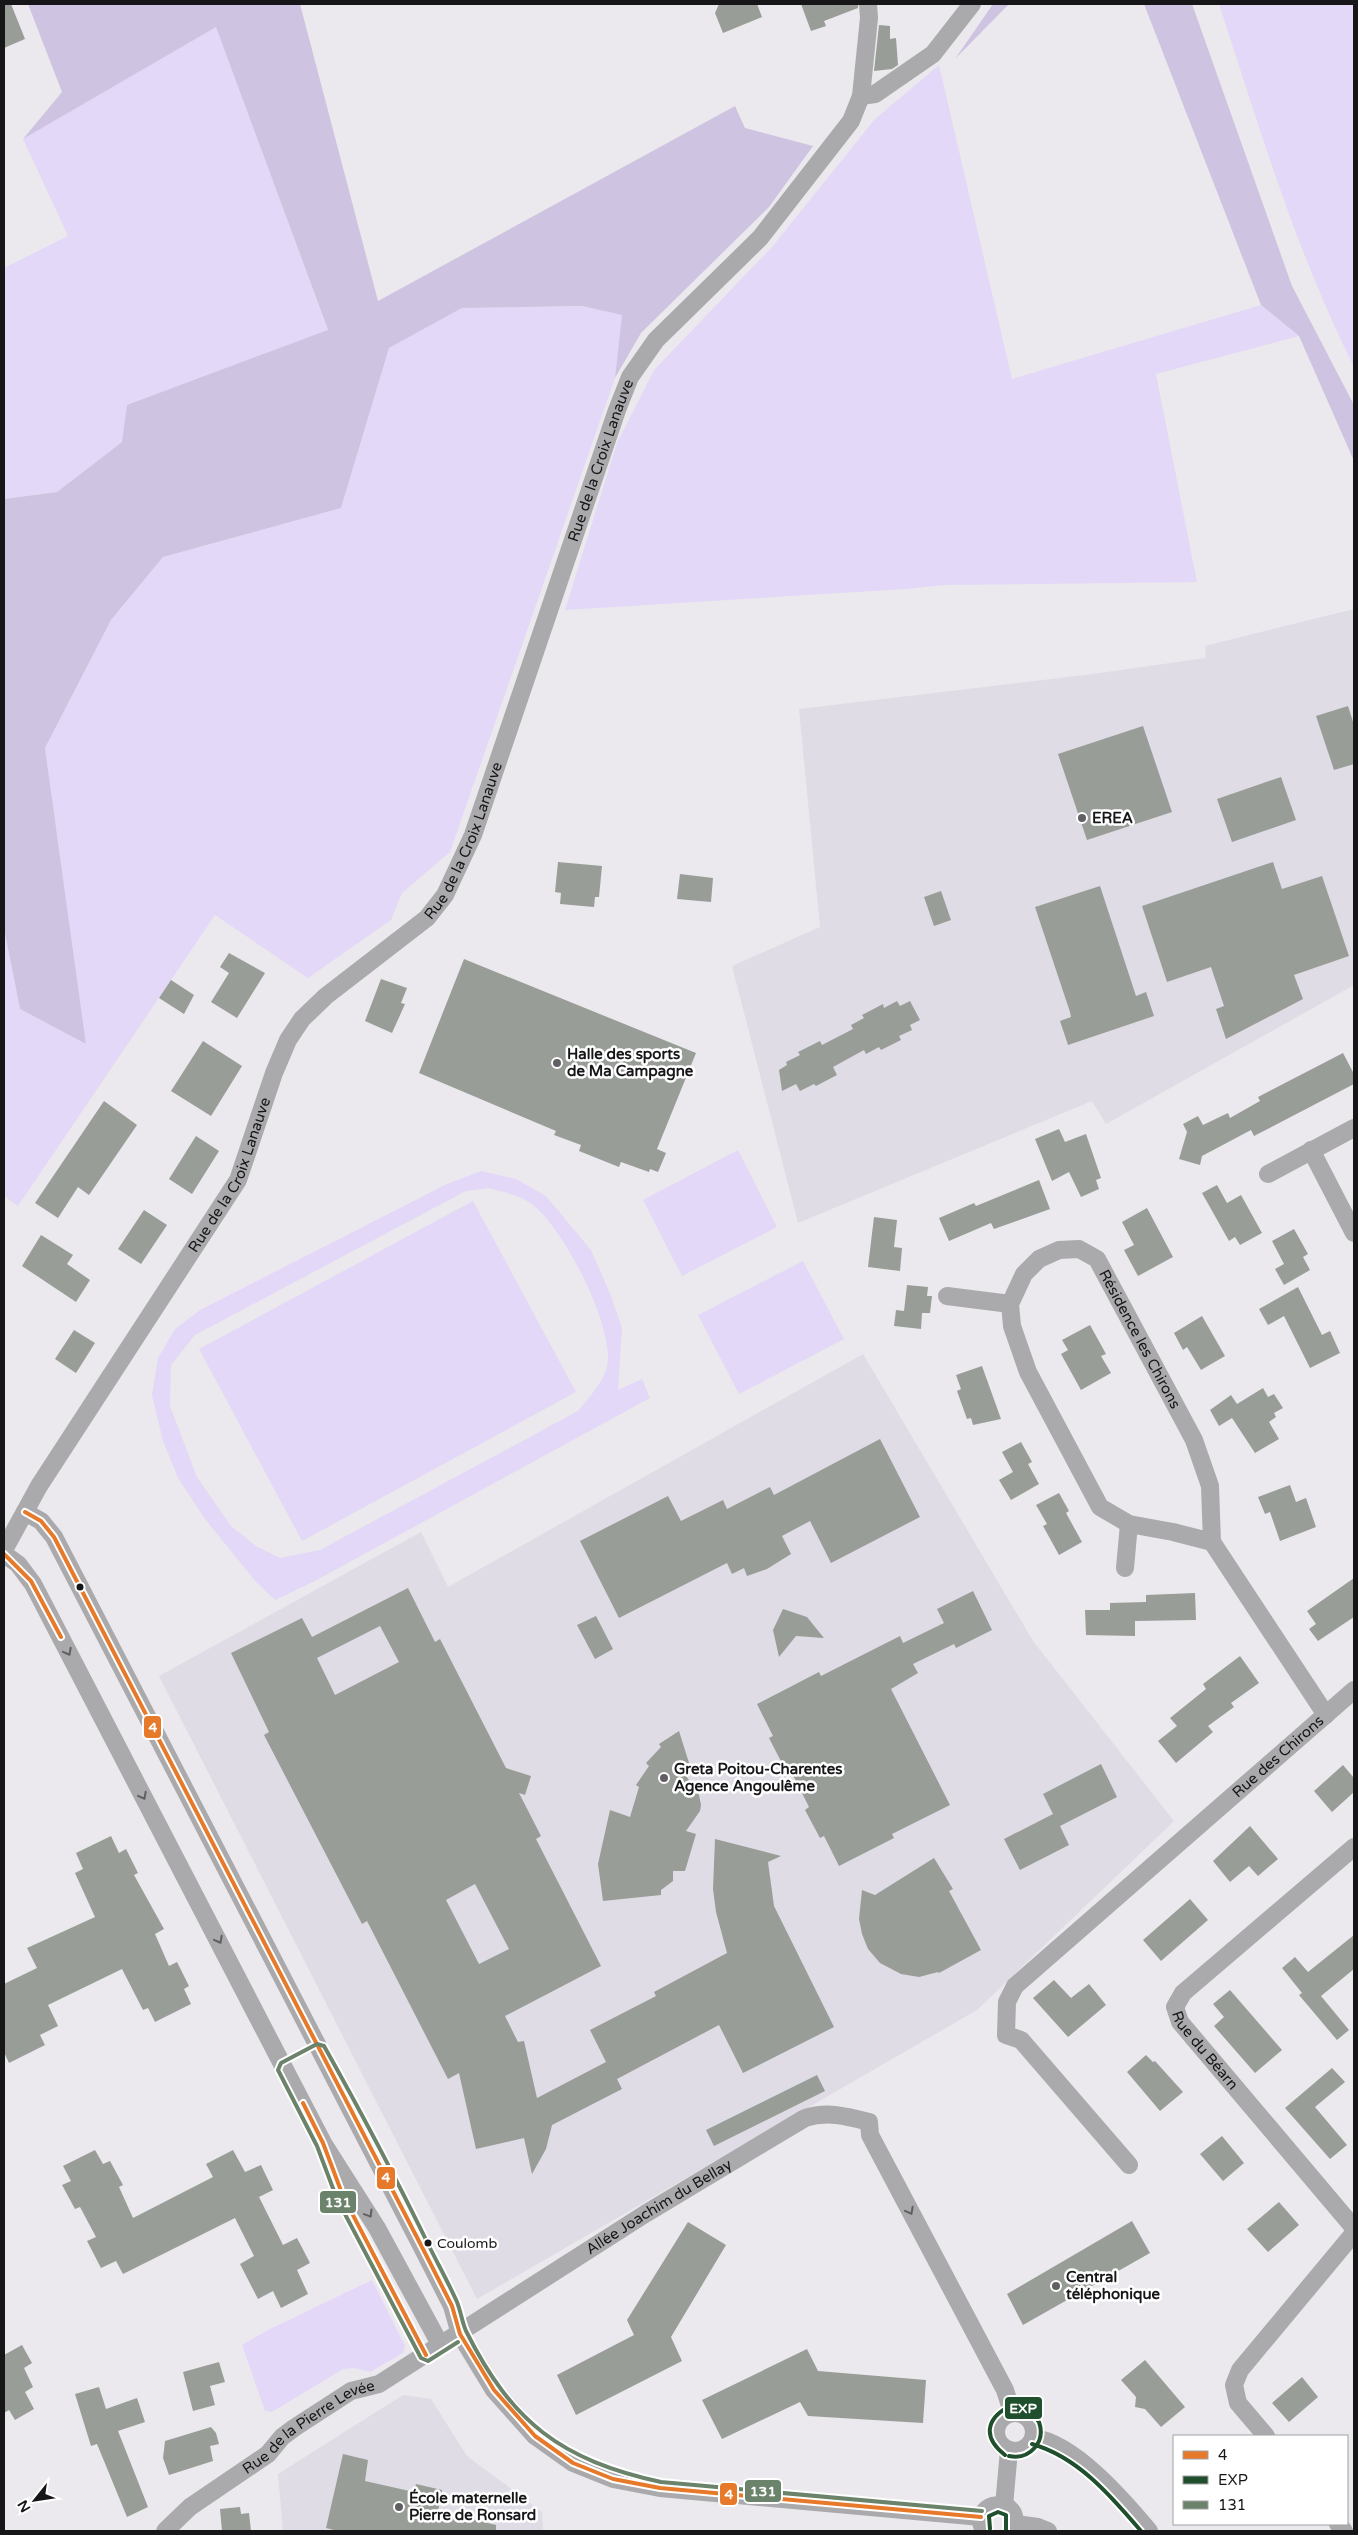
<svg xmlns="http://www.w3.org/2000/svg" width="1358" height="2535" font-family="'Varela Round',sans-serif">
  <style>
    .built { fill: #dfdce5 }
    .green { fill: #e3d8f7; fill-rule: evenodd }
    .forest { fill: #cec4e1 }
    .building { fill: #989d97; fill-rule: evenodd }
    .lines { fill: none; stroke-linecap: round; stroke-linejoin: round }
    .street { stroke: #aaa9ab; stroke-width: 18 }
    .bus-1-casing { stroke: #fff; stroke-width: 8 }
    .bus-2-casing { stroke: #fff; stroke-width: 8 }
    .bus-3-casing { stroke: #fff; stroke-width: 8 }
    .bus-1 { stroke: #e7792b; stroke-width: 4 }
    .bus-2 { stroke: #204f2d; stroke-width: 4 }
    .bus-3 { stroke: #6b836b; stroke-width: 4 }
    .oneway { stroke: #605f62 }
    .poi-dot { fill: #615f63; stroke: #fff; stroke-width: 2 }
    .bus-dot { fill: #161518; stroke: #fff; stroke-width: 2 }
    .labels { text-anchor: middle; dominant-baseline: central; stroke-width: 5; stroke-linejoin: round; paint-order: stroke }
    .bus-label { font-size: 14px; fill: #161518; stroke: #fff; text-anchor: start }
    .street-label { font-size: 15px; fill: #161518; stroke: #fff }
    .poi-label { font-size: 15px; font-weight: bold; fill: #161518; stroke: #fff; text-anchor: start }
    .line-badge { stroke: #fff; stroke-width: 2 }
    .badge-label { font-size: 14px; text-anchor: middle; font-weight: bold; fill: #fff }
  </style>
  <rect width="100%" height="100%" fill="#ebe9ed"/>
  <path class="built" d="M1354,609v376l-248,139 -14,-23 -294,122 -66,-257 88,-39 -21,-218 294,-35 113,-16 -1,-12z
    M863,1354l170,287 141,180 -197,189 -500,289 -318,-623 262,-144 27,55z
    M403,2395l28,4 36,57 75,56 1,19h-260l-5,-57z"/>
  <path class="green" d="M1219,4h135v363c-58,-116 -95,-240 -135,-363z
    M216,26l112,305 -200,74 -6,37 -65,50 -53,7v-231l64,-32 -45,-97z
    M939,65l73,314 249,-74 38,31 -143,38 41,208 -252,3 -39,4 -341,21 52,-167 37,-73 118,-123 103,-128z
    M582,306l41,9 -8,63 -165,474 -48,41 -11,27 -83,58 -93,-63 -197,291 -14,-10v-268l16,81 66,35 -41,-296 66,-128 52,-63 178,-49 48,-160 73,-40z
    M738,1150l39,77 -95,49 -39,-76z
    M481,1171l35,8 30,17 45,54 20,46 11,32 -4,62 24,-11 8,19 -337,184 -38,18 -19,-18 -51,-63 -27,-41 -15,-37 -11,-46 6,-37 17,-29 25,-19 245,-125zM489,1188c13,4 33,8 43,16 32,25 77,114 76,155 -1,20 -18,37 -30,52l-258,139 -40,8 -24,-12 -25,-20 -34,-49 -27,-71 1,-41 24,-30 271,-144z
    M473,1201l103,191 -274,149 -103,-192z
    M803,1261l41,78 -105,55 -41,-79z
    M372,2280l33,66 -2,7 -33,19 -15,-4 -12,1 -71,43 -7,-1 -23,-66 26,-15z"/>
  <path class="forest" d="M28,4h272l78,297 357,-195 10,22 68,18 -44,61 -128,126 -26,45 7,-63 -40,-9 -120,2 -73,40 -48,160 -178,49 -52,63 -66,128 41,296 -66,-35 -16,-81v-429l53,-7 65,-50 5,-37 201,-75 -112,-303 -193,112 39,-47z
    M993,4h16l-54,55z
    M1144,4h48l100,282 62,119v56l-55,-125 -38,-31z"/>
  <path class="building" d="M4,4h7l14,35 -21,9z
    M719,4h38l5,13 -39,16 -8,-20z
    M801,4h57v4l-34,13 2,5 -15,5z
    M879,25l11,1v13l6,-1 2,27 -6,4 -18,2z
    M1348,706l6,19v39l-20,6 -18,-54z
    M1143,726l29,86 -85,28 -29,-86z
    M1281,777l15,43 -64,22 -15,-43z
    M558,862l44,4 -3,31h-4l-1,10 -34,-3 1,-11 -6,-1z
    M1273,862l9,27 40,-13 27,80 -55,19 9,24 -77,40 -10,-30 8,-3 -13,-39 -44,15 -25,-76z
    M680,874l33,4 -2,24 -34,-3z
    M1100,886l36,110 10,-4 8,24 -86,29 -8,-24 11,-4 -1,-5 -35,-105z
    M941,891l10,29 -17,6 -10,-29z
    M229,953l36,20 -28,45 -26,-16 18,-29 -9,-6z
    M464,959l232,94 -39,96 9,4 -8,19 -8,-3 -1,3 -28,-10 -2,5 -40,-16 2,-6 -27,-10 2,-4 -137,-58z
    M381,979l26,9 -6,15 4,1 -13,29 -27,-12z
    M171,980l23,15 -10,19 -25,-16z
    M897,1001l3,5 10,-5 10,19 -10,5 2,5 -13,6 2,4 -20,10 -2,-3 -13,7 -2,-4 -31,17 4,8 -21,11 -2,-2 -14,7 -4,-7 -14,7 -3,-21 8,-5 -1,-3 14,-7 -2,-3 22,-11 2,4 31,-16 -2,-4 13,-7 -2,-3 21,-11 1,4z
    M203,1041l39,25 -31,50 -40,-25z
    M1343,1053l11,21v10l-100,52 -3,-6 -49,26 -2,9 -21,-6 8,-27 -4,-8 15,-8 5,9 25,-12 2,5 30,-17 -2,-4z
    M104,1101l33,24 -48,70 -11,-8 -20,31 -23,-15z
    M1059,1129l6,13 21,-8 15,44 -5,2 3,9 -18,8 -12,-25 -17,9 -17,-42z
    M196,1136l23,15 -27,43 -23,-15z
    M1039,1180l11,29 -56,20 -3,-6 -42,18 -10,-23 35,-15 2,3z
    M1217,1185l10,18 14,-8 21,38 -22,12 -5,-8 -6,4 -27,-48z
    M1147,1208l26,49 -35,19 -14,-26 10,-5 -12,-23z
    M144,1210l23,15 -26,39 -23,-15z
    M874,1217l23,3 -3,27 8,1 -2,23 -32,-4z
    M1294,1229l14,25 -5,3 7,13 -26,15 -9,-16 9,-5 -12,-23z
    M41,1235l32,20 -6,9 23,16 -14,22 -54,-36z
    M907,1285l21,2 -1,9h5l-2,17h-8l-1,16 -27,-3 2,-16 8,1z
    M1298,1287l24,48 8,-4 10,22 -30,15 -26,-52 -16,9 -9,-16z
    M1202,1316l23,40 -24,14 -14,-23 -4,3 -9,-17z
    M1090,1325l16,29 -5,2 10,17 -30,17 -20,-36 7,-4 -6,-10z
    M74,1330l21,13 -19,30 -21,-14z
    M982,1366l19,53 -28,6 -2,-7 -4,1 -10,-28 4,-2 -5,-14z
    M1263,1388l5,9 6,-3 9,14 -9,5 2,4 -7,5 10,17 -24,14 -23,-35 -13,8 -9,-16 21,-15 6,9z
    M880,1439l40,78 -89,46 -21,-42 -28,15 9,18 -24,15 -20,7 -3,-8 -12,6 -5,-11 -108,55 -39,-77 88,-45 13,25 42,-21 4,9 43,-22 4,8z
    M1021,1442l11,20 -4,2 11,20 -28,16 -12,-20 14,-8 -11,-20z
    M1290,1485l6,17 10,-4 10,29 -36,14 -10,-29 -5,2 -7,-17z
    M1059,1493l10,18 -3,2 16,29 -23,13 -16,-29 4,-2 -11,-19z
    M1354,1578v39l-36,24 -9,-12 7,-5 -9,-13z
    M408,1588l27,54 5,-3 66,129 25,8 -6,19 -6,-2 22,43 -5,3 65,127 -96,50 13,26 6,-1 13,57 69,-36 -16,-32 66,-34 -2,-4 73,-39 -11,-41 -3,-23 2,-50 66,17 -13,6 6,44 60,121 -91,46 -24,-48 -102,54 5,10 -70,36 -6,24 -14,25 -8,-36 -48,11 -17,-76 -11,6 -81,-158 -5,3 -98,-189 5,-3 -38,-79 71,-35 10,19zM380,1626l19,36 -64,33 -18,-37zM475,1884l34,65 -30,15 -33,-64z
    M973,1591l19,39 -36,18 -2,-4 -41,20 5,9 -27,16 59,116 -58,29 2,4 -55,28 -15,-30 -4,2 -15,-28 4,-3 -18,-36 -4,2 -18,-35 4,-2 -16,-32 62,-32 2,4 79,-40 3,7 41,-20 -7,-14z
    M1195,1593l1,27 -61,1v15l-49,-1 -1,-25h25v-7l36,-1v-7z
    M783,1609l24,8 17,21 -28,-2 -17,21 -6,-27z
    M596,1616l17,33 -18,10 -18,-34z
    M1240,1656l19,27 -28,20 3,4 -26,19 5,6 -37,31 -18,-22 19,-15 -7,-8 36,-29 -3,-5z
    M679,1731l11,35 -8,4 17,25 2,10 -1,6 -14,20 10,3 -11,37h-12v10l-12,9v5l-58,6 -5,-37 12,-54 20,7 9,-30 -3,-2 13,-19 -3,-3 15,-16 -2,-3z
    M1101,1764l16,33 -57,29 9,19 -49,25 -16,-31 49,-25 -10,-20z
    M1343,1765l11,13v14l-22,20 -18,-21z
    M1250,1826l28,33 -20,17 -9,-10 -19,16 -17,-21z
    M111,1836l8,17 7,-4 12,24 -4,2 30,54 -9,5 14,32 8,-4 12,24 -5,3 7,15 -36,18 -7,-14 -5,2 -21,-41 -74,36 10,21 -18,9 5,10 -36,18 -5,-11v-68l33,-16 -10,-20 68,-31 -20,-44 8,-4 -7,-16z
    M934,1858l19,31 -4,2 32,59 -42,23 -1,-1 -19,5 -18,-3 -21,-11 -12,-14 -6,-15 -3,-15 3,-29 13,5z
    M1190,1899l18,21 -47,41 -18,-21z
    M1354,1935v34l-33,27 28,34 -12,10 -38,-45 3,-2 -20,-25 13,-11 13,15z
    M1054,1980l17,18 18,-14 17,21 -38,32 -35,-39z
    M1230,1990l52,60 -27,23 -41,-47 10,-9 -11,-13z
    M1146,2055l7,7 2,-1 28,31 -23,19 -33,-39z
    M1332,2068l13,14 -30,25 32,38 -17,14 -45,-51z
    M817,2075l8,16 -111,55 -8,-16z
    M1222,2136l22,27 -21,18 -23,-27z
    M95,2150l8,14 7,-3 13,24 -4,2 14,31 80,-41 -7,-13 27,-14 12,22 16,-7 12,25 -14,7 24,48 14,-7 13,25 -13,7 11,24 -27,14 -8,-17 -15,8 -18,-35 14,-8 -19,-38 -112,56 -7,-13 -15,7 -14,-27 9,-4 -16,-30 -5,2 -13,-24 9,-4 -8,-15z
    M1279,2202l20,23 -31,27 -21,-23z
    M1132,2221l18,32 -127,72 -16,-31z
    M688,2222l38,23 -55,92 11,24 -106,54 -19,-40 77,-40 -7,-15z
    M22,2345l10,18 -8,5 9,19 -8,5 9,17 -19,11 -6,-10 -5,3v-58z
    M807,2349l11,22 108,9 -3,43 -115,-7 -8,-14 -78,37 -20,-39z
    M1145,2360l40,47 -24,20 -16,-18 -10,-2 1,-10 -15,-17z
    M219,2362l6,20 -15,4 5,19 -22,6 -10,-39z
    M1302,2377l16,20 -29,25 -17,-19z
    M99,2387l7,22 31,-11 8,24 -27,9 30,76 -21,10 -30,-73 -6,2 -16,-52z
    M211,2427l5,6 3,11 -9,2 3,15 -44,14 -6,-17 2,-17z
    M343,2454l25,6 -3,21 49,11 2,-8 26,6 -4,21 58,14v6h-158l-12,-3z
    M240,2507l1,7 8,-1 2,18h-29l-2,-22z"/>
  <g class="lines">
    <g class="street">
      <path d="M861,96l14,-2 58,-40 39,-50"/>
      <path d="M1311,1150l43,83"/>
      <path d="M1268,1174l86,-46"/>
      <path d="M947,1296l63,8"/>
      <path d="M25,1512l16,9 13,16 368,710 30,59 8,28 34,56 41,46 38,27 40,16 47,9 321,29"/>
      <path id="s1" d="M1212,1542l-39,-10 -44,-8 -29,-17 -72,-135 -16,-46 -2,-22 14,-30 15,-15 20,-9 20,-1 18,10 97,181 16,46 2,56 114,173"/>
      <path id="s2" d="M4,1550l35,-64 199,-306 36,-107 14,-33 14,-21 24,-23 101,-78 18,-23 28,-60 144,-425 13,-33 26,-37 104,-102 91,-117 10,-25 8,-78 -1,-14"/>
      <path d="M4,1554l14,10 15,20 290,559 54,85 64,118"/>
      <path d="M1125,1568l4,-44"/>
      <path id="s3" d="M1354,1847l-171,146 -8,14 5,15 174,206"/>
      <path id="s4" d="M1129,2165l-108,-125 -15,-5 1,-33 8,-16 339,-296"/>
      <circle cx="1015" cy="2432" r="19"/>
      <path d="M1266,2436l-28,-33 -4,-18 6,-15 114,-137"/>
      <path d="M1034,2438c40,5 90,63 115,93"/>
      <path d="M1004,2506l5,-56"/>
      <path d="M1015,2524l23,3 10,4"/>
      <path d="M1338,2524l6,7"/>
      <path id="s5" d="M165,2531l25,-24 78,-53 14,-17 12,-9 57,-37 28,-7 266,-170 160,-96c22,-7 41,-2 64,4l1,13 135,255 7,22"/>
      <path d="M984,2531c-16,-33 43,-36 28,0"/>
    </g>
    <defs>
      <path id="bus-1" d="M25,1512l16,9 13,16 368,710 30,59 8,28 34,56 41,46 38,27 40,16 47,9 321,29
        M4,1554l27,27 30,56
        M303,2103l20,40 20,53 83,159"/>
      <path id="bus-2" d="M1032,2444c46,13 79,52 109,87
        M1005,2455c-22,-17 -20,-36 5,-49l17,3 12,13c7,20 -9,38 -30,34
        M990,2529l-1,-13 9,-4 8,3v15"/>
      <path id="bus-3" d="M458,2342l-30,19 -7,-3 -84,-159 -20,-53 -39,-76 3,-7 36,-19 7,2c37,66 73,134 106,202 9,18 19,36 27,54 4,10 5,20 9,29 46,92 95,129 195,151l321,29"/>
    </defs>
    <use href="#bus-1" class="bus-1-casing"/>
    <use href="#bus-2" class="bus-2-casing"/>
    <use href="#bus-3" class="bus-3-casing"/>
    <use href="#bus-1" class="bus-1"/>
    <use href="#bus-2" class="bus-2"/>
    <use href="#bus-3" class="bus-3"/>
  </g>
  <defs><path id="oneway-chevron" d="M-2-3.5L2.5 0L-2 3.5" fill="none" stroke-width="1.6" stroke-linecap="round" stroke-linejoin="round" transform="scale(1.25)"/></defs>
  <g class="oneway">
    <use href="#oneway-chevron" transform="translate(68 1652) rotate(62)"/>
    <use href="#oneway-chevron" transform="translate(143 1796) rotate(62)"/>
    <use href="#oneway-chevron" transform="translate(219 1940) rotate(62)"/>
    <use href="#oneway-chevron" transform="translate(910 2211) rotate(62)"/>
    <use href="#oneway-chevron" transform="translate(369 2214) rotate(59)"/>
  </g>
  <g class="poi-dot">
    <circle cx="1082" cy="818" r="5"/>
    <circle cx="557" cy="1063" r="5"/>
    <circle cx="664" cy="1778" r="5"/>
    <circle cx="1056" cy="2286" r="5"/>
    <circle cx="399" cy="2507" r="5"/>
  </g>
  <g class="bus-dot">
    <circle cx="80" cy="1587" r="4.5"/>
    <circle cx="428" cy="2243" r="4.5"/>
  </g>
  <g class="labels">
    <g class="bus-label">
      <text x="437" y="2243">Coulomb</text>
    </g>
    <g class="street-label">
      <text stroke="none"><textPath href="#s2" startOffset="1264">Rue de la Croix Lanauve</textPath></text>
      <text stroke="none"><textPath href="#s2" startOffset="859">Rue de la Croix Lanauve</textPath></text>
      <text stroke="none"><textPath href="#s2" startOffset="439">Rue de la Croix Lanauve</textPath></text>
      <text stroke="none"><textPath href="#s1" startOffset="550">Résidence les Chirons</textPath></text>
      <text stroke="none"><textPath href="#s4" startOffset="581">Rue des Chirons</textPath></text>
      <text stroke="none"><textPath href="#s3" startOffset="294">Rue du Béarn</textPath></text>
      <text stroke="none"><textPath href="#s5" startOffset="594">Allée Joachim du Bellay</textPath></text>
      <text stroke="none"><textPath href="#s5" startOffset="179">Rue de la Pierre Levée</textPath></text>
    </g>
    <g class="poi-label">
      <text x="1092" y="818">EREA</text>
      <text x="567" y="1054">Halle des sports<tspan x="567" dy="17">de Ma Campagne</tspan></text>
      <text x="674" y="1769">Greta Poitou-Charentes<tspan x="674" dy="17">Agence Angoulême</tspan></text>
      <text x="1066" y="2277">Central<tspan x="1066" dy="17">téléphonique</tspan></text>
      <text x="409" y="2498">École maternelle<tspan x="409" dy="17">Pierre de Ronsard</tspan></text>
    </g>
  </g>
  <g class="line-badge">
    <rect x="143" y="1715" width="19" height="24" rx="5" fill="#e7792b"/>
    <rect x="376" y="2166" width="20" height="24" rx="5" fill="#e7792b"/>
    <rect x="319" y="2190" width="38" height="24" rx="5" fill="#6b836b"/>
    <rect x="1004" y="2396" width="39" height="24" rx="5" fill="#204f2d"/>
    <rect x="744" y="2479" width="38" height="24" rx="5" fill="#6b836b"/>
    <rect x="719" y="2482" width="19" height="24" rx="5" fill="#e7792b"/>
  </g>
  <g class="badge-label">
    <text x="153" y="1732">4</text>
    <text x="386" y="2182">4</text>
    <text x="338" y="2207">131</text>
    <text x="1023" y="2413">EXP</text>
    <text x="763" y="2496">131</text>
    <text x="729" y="2499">4</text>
  </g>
  <rect width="1358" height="2535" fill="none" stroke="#161518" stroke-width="10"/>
  <rect x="1173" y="2435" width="175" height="90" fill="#ffffff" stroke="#a2a1a3"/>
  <rect x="1183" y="2451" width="25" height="8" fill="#e7792b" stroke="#a2a1a3"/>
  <text x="1218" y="2460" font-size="15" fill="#161518">4</text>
  <rect x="1183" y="2476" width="25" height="8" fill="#204f2d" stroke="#a2a1a3"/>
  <text x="1218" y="2485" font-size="15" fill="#161518">EXP</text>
  <rect x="1183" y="2501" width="25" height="8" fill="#6b836b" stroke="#a2a1a3"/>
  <text x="1218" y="2510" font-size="15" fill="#161518">131</text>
  <g transform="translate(35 2500) rotate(240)" stroke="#ffffff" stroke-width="4" paint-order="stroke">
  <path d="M0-4L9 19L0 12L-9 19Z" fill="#161518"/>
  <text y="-8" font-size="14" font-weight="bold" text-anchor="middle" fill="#161518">N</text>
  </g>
</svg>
